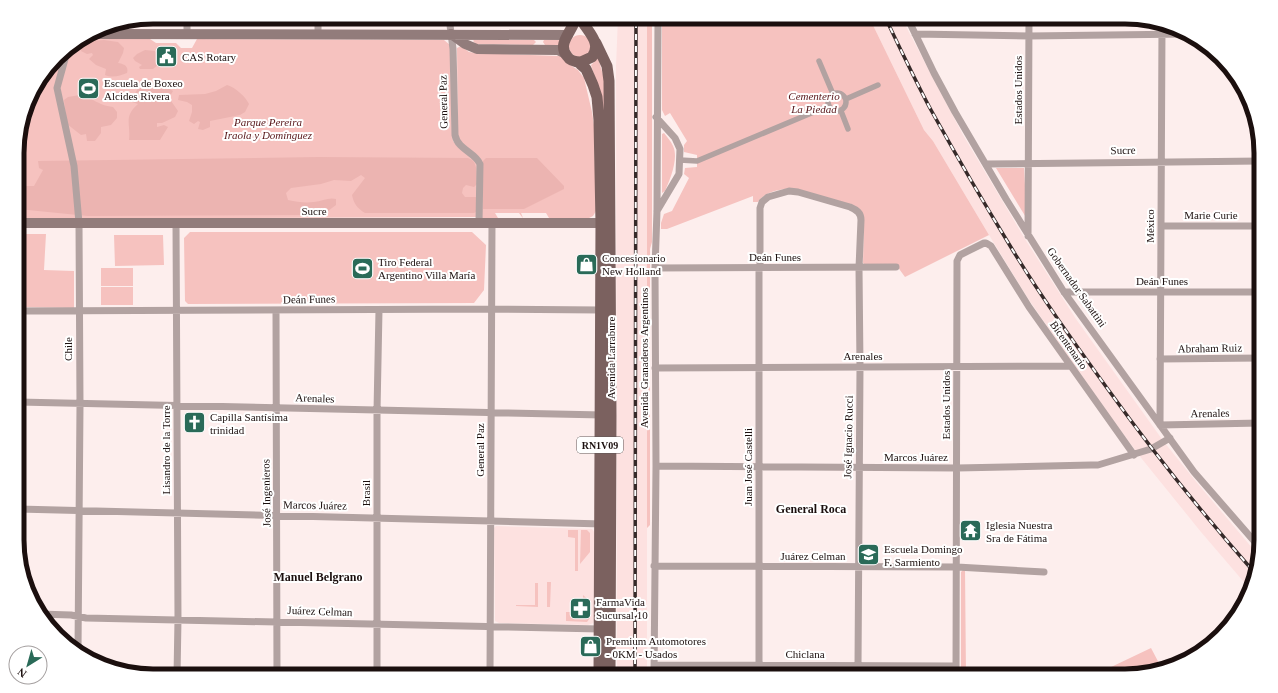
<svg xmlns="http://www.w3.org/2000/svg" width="1278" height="693" font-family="Georgia,serif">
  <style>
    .built { fill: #fde1e0 }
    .green { fill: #f6c2bf }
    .forest { fill: #ecb4b1 }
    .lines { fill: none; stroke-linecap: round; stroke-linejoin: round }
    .pedestrian { stroke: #b2a2a1; stroke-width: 5.5 }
    .minor { stroke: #b2a2a1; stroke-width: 7 }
    .secondary { stroke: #927c7b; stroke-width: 10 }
    .primary { stroke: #7b615f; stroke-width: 11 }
    .rail-casing { stroke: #362a29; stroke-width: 3.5 }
    .rail { stroke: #fff; stroke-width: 2; stroke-dasharray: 6; stroke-linecap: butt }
    .labels { text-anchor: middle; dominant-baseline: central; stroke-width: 4; stroke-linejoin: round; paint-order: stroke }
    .shield { fill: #fff; stroke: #5f5756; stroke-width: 1 }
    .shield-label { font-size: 10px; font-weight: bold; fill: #1b0f0e }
    .poi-label { font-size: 11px; fill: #1b0f0e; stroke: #fff; text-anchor: start }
    .street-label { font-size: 11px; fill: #1b0f0e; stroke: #fff }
    .park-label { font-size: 11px; font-style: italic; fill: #571619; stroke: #fff }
    .neighbourhood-label { font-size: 12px; font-weight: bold; fill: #1b0f0e; stroke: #fff }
    .rim { fill: none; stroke: #1b0f0e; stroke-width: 5 }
  </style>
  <rect width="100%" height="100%" fill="#fdeeed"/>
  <path class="built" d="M618,17h29v659h-30l-1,-609z
    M869,17h32l62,118 62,104 51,80 88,123 34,42 61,72 -10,32 -48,-56 -59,-73 -40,-53 -75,-109 -38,-62 -56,-94 -9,-11z
    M496,526l96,3 3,4 -1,87 -1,3 -5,2 -89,-2 -4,-2 -1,-93z"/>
  <path class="green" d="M647,17h5v225l-2,7v276l-3,3z
    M662,17h207l55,113 9,11 56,94 -84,42 -8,-11 -33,-2 -1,-1 1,-43 -2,-7 -70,-25c-11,1 -28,4 -34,14h-5v-6l-86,33h-6v-6l3,-9 8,-3 17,-33 -5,-4 1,-6 12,-1v-12l-13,-3v-7l3,-4 -17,-28 -5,3 -3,-6z
    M569 46a11 11 0 1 1 22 0a11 11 0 1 1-22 0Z
    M83,39h67l6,4h20l5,5h11l5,-9 247,1 6,5 2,88 1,8 5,6 -1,-99 4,-2 8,6 7,1 84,3 7,7 11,7 6,8 8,34 2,13 2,86 -3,5 -6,3 -38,-1 -3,-5h-25l2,5 -1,-1 -3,-4h-24l3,5h-16l-5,-55 -1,54 -458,2v-84l13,-42 32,-42 -4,37 9,-40z
    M474,40h60l2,2 -3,3 -57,-1 -3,-3z
    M544,40h15v5h-14l-2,-3z
    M598,58l6,20 3,135 -9,-126 -7,-22z
    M664,133c3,4 7,8 9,13 6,12 -3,34 -8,45l-3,2v-59z
    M996,168h28l3,51z
    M190,232h282l14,13 -2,45 -10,13 -286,1 -3,-3 -1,-63z
    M18,234h28l-2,36 30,1v37l-56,-1z
    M114,235h49l1,30 -49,1z
    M101,268h32v18h-32z
    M101,287h32v18h-32z
    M568,530h10v41h-3v-33l-7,-1z
    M581,530h6l3,3v19l-10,12z
    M965,568l1,108h-5v-104z
    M547,582h4l-1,25h-3z
    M535,583h3v24l-22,-1v-1h19z
    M583,595l8,7 -1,16 -3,4 -21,-1v-9h17z
    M1151,648l10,19 -27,9h-21l-4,-8z
    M658,668l295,2v6h-295z"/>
  <path class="forest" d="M104,40l14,2 6,6 -1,5 -5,10c6,1 11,3 9,10 -7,3 -15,5 -22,2l1,-6 -10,-4 -7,-6 4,-4 -1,-2 -5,1 -6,-3 1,-4 10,-6z
    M145,50l10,1 2,3 1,11 -5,4h-13l-1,-2 3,-2 -7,-4 -2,-3 4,-4z
    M140,84c12,0 23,0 33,7l-4,7 9,13 -3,6 -13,6h-5v4l7,-2 4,2 -8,13h-31c2,-16 -6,-23 9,-36l-6,-2 -1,-5 5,-5z
    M227,85c9,3 18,11 22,19l-4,8 -5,3 -30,6v6l-7,3 -5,-1 2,-7 -2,-1 -4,3 -5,-3 3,-9v-7l-5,-3 -9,-2 1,-5 26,-1 11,-3z
    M80,95c14,3 17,10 33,12l4,5v6l-6,7 -10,2v6l-6,8h-8l-1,-7 -5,1 -14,-11 -3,-24 4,-3z
    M319,157l149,1c11,3 8,17 9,26l-3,3 -8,-2 -3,3 -1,5 3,4h11l2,4 -2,11 -2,1h-109c-8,-5 -11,-9 -13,-18l13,-17 -4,-3 -10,6 -17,-1 -13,4 -30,4 -5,5 2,7c9,2 17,3 26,2 8,-1 15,-5 22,-3v6l-12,9 -17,1 -219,1 -70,-7v-23h16l9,-16 -4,-2 -1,-7z
    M486,158h51l27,28v3l-40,20h-41v-48z"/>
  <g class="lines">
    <path class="pedestrian" d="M819,61l14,33
      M828 102a9 9 0 1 1 18 0a9 9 0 1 1-18 0Z
      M846,99l32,-14
      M841,111l7,18
      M680,160l17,1 131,-55"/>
    <path class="minor" d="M318,17v17
      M449,17l4,32 2,86c3,15 20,17 25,29l-1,59
      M907,17l27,56 21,39 51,87 58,93 130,180 67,77
      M1162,27l-2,398 101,-2
      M187,34v-17
      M915,34l114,2 159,-2
      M65,50v9l-8,29 17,78 5,57 1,182 -2,246
      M656,117l19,21 5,11 -1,25 -22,37
      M986,164l275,-3
      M176,223l2,396 -1,57
      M1161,226h100
      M1028,236l1,-219
      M655,268l241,-1
      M760,268v-60l2,-6 6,-5 21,-6 9,1 52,15c7,3 11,6 11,13l-2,48 1,99 -2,299
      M1064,292h197
      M18,311l474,-2 108,1
      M276,311l1,365
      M1160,359l101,-1
      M655,368l415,-2
      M18,402l585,13
      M656,466l301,2 134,-3h7l53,-16 19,-11
      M18,509l585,15
      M654,566l303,1 87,5
      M39,614l32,1 15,3 514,11
      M654,665l302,1
      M759,665v-397
      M377,676v-265l2,-101
      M490,676l2,-453
      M654,676l2,-210 -1,-198 2,-57 1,-194
      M956,676l1,-415 3,-6 24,-12h2l5,3 38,61 105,148"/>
    <path class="secondary" d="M91,34l477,1
      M451,34l14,10 12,5 81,1 8,4
      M18,223h590"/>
    <path class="primary" d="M576,17c-2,13 -20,26 -9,39 3,5 9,6 14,6l11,-5c11,-15 -6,-26 -12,-40
      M596,43l11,23 2,15 2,334 -1,261
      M578,62l8,7 7,16 4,12 2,23 2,103 -2,453"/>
    <defs>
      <path id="rail" d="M885,17c15,31 30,63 46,93 25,45 51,90 78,134 30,50 64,97 98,144 46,64 95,125 147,184
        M635,676l1,-659"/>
    </defs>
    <use href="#rail" class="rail-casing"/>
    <use href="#rail" class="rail"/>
  </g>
  <defs>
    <symbol id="civic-square" viewBox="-11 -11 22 22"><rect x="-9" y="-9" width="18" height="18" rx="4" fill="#2a6a58" stroke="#fff"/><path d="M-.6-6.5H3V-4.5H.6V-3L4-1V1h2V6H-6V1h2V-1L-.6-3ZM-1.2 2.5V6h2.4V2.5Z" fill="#fff"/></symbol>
    <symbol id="stadium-square" viewBox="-11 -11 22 22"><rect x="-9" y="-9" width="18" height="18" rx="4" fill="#2a6a58" stroke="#fff"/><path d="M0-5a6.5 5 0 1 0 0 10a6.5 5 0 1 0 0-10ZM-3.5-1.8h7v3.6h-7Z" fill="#fff"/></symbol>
    <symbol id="shop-square" viewBox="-11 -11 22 22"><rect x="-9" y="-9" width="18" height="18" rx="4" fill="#2a6a58" stroke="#fff"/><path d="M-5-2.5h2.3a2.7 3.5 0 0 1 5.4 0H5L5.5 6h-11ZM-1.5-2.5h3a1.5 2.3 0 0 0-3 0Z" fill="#fff"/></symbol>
    <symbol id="church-square" viewBox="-11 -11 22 22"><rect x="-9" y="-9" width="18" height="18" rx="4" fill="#2a6a58" stroke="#fff"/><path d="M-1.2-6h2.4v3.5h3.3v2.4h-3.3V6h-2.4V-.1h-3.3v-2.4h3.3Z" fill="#fff"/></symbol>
    <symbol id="temple-square" viewBox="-11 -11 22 22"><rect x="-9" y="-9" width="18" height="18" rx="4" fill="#2a6a58" stroke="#fff"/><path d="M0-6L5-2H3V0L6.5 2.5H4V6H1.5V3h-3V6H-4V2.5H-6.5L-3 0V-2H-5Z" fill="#fff"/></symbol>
    <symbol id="school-square" viewBox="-11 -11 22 22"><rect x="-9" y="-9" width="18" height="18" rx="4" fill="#2a6a58" stroke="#fff"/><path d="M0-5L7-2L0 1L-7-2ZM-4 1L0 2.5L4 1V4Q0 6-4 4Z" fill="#fff"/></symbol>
    <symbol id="pharmacy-square" viewBox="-11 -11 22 22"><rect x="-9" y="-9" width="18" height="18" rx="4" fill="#2a6a58" stroke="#fff"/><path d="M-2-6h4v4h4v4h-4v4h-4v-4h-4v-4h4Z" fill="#fff"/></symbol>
  </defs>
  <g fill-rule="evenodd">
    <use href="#civic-square" x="154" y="44" width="25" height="25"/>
    <use href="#stadium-square" x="76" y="76" width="25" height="25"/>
    <use href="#shop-square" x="574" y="252" width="25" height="25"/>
    <use href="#stadium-square" x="350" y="256" width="25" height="25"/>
    <use href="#church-square" x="182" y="410" width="25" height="25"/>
    <use href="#temple-square" x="958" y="518" width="25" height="25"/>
    <use href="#school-square" x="856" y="542" width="25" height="25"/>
    <use href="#pharmacy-square" x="568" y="596" width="25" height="25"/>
    <use href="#shop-square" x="578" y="634" width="25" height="25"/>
  </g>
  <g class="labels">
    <rect class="shield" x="577" y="437" width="46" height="16" rx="3"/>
    <g class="shield-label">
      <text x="600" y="445">RN1V09</text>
    </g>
    <g class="poi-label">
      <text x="182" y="57">CAS Rotary</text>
      <text x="104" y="83">Escuela de Boxeo<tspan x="104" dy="13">Alcides Rivera</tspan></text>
      <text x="602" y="258">Concesionario<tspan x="602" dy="13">New Holland</tspan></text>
      <text x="378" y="262">Tiro Federal<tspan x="378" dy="13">Argentino Villa María</tspan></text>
      <text x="210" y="417">Capilla Santísima<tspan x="210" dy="13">trinidad</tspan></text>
      <text x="986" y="525">Iglesia Nuestra<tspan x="986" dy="13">Sra de Fátima</tspan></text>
      <text x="884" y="549">Escuela Domingo<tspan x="884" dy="13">F. Sarmiento</tspan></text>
      <text x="596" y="602">FarmaVida<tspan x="596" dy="13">Sucursal 10</tspan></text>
      <text x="606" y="641">Premium Automotores<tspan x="606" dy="13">- 0KM - Usados</tspan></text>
    </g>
    <g class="street-label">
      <text transform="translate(1018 90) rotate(-90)">Estados Unidos</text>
      <text transform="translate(443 102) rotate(-91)">General Paz</text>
      <text transform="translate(1123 150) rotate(-1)">Sucre</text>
      <text x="314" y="211">Sucre</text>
      <text x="1211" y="215">Marie Curie</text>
      <text transform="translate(1150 226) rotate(-90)">México</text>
      <text x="775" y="257">Deán Funes</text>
      <text x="1162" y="281">Deán Funes</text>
      <text transform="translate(1077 287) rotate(55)">Gobernador Sabattini</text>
      <text transform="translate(309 299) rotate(-1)">Deán Funes</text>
      <text transform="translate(1069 345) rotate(55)">Bicentenario</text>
      <text transform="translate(1210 348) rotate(-1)">Abraham Ruiz</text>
      <text transform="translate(68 349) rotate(-90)">Chile</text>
      <text x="863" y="356">Arenales</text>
      <text transform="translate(611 358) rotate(-90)">Avenida Larrabure</text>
      <text transform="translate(644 358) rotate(-90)">Avenida Granaderos Argentinos</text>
      <text transform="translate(315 398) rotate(2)">Arenales</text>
      <text transform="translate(946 405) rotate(-90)">Estados Unidos</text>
      <text transform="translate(1210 413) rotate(-1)">Arenales</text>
      <text transform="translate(848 437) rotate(-89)">José Ignacio Rucci</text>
      <text transform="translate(166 450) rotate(-90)">Lisandro de la Torre</text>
      <text transform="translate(480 450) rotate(-90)">General Paz</text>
      <text x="916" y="457">Marcos Juárez</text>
      <text transform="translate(748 467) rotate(-90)">Juan José Castelli</text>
      <text transform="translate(266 493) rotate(-91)">José Ingenieros</text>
      <text transform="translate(366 493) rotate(-90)">Brasil</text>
      <text transform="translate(315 505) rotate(1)">Marcos Juárez</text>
      <text x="813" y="556">Juárez Celman</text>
      <text transform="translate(320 611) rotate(2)">Juárez Celman</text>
      <text x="805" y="654">Chiclana</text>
    </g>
    <g class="park-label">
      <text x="814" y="96">Cementerio<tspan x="814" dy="13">La Piedad</tspan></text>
      <text x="268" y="122">Parque Pereira<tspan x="268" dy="13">Iraola y Domínguez</tspan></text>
    </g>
    <g class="neighbourhood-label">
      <text x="811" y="509">General Roca</text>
      <text x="318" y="577">Manuel Belgrano</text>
    </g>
  </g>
  <path d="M0 0H1278V693H0ZM153 24H1125A129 129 0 0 1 1254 153V540A129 129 0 0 1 1125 669H153A129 129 0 0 1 24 540V153A129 129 0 0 1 153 24Z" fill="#fff" fill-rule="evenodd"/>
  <path class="rim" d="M153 24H1125A129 129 0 0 1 1254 153V540A129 129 0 0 1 1125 669H153A129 129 0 0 1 24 540V153A129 129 0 0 1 153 24Z"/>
  <g transform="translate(28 665) rotate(217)"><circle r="19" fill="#ffffff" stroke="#a49f9f"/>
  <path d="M0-3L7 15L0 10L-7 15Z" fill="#2a6a58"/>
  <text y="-6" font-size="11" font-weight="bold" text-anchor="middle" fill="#1b0f0e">N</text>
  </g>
</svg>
